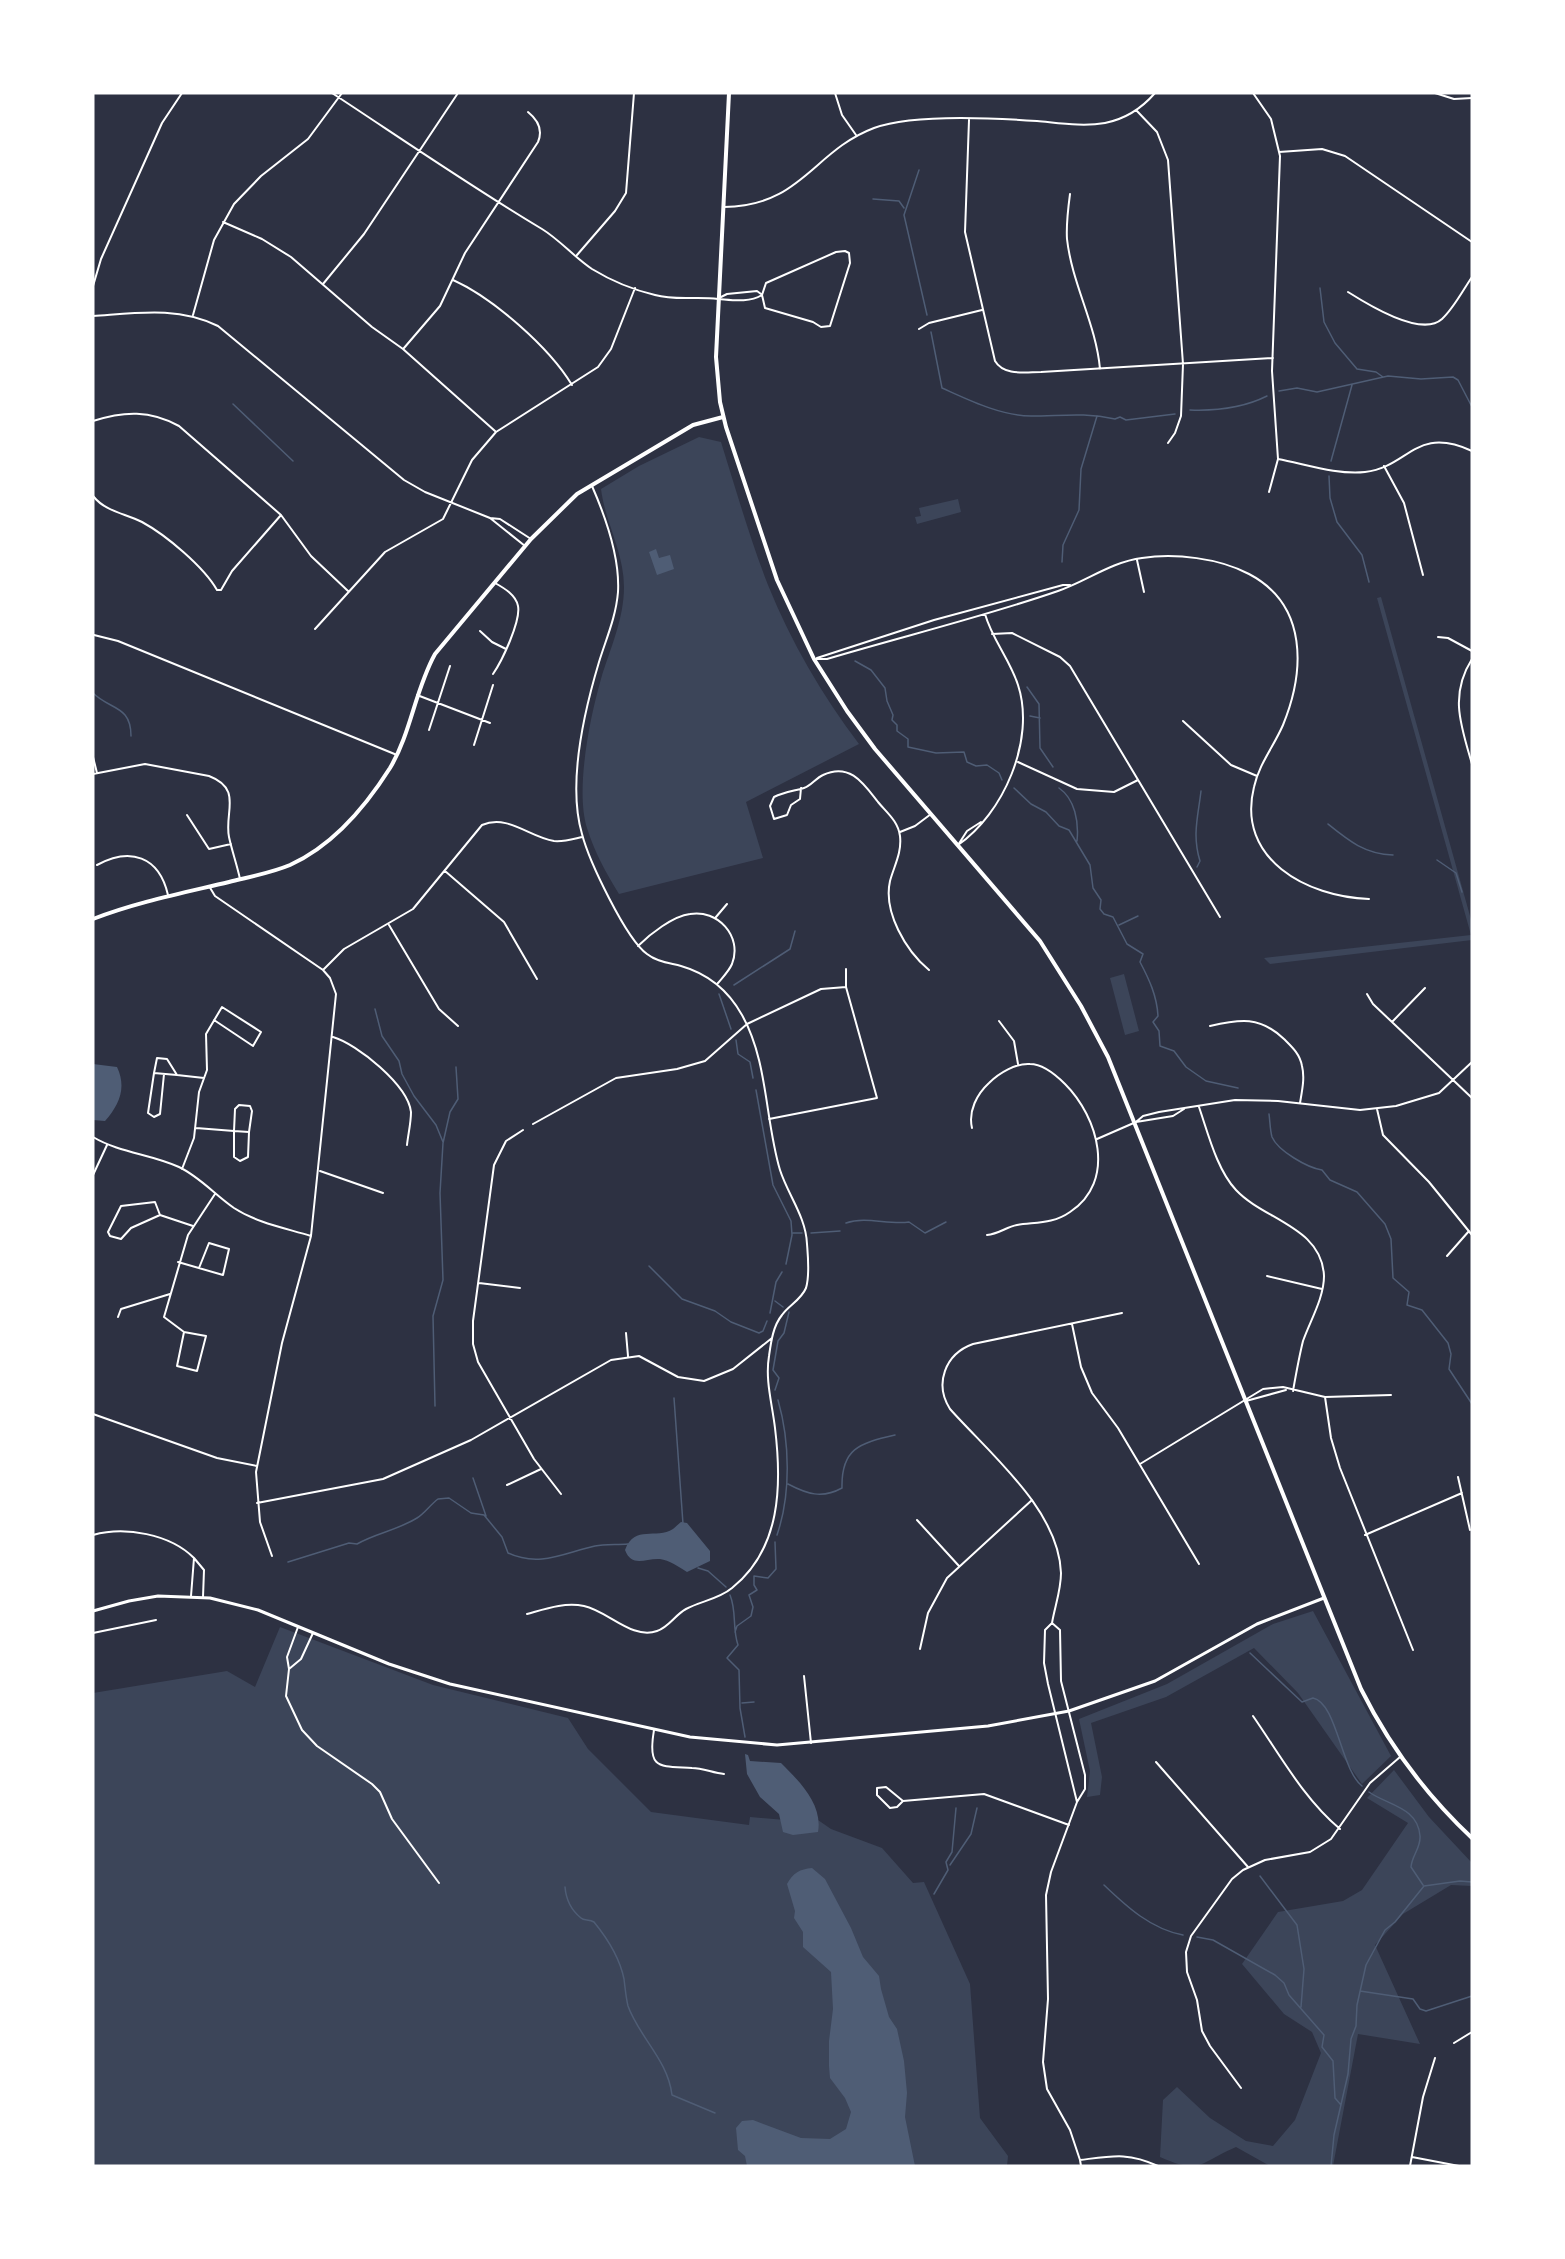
<svg xmlns="http://www.w3.org/2000/svg" width="1565" height="2259" font-family="Manrope,sans-serif">
  <style>
    .green { fill: #3c4559 }
    .water { fill: #4f5d75 }
    .lines { fill: none; stroke-linecap: round; stroke-linejoin: round }
    .stream { stroke: #4f5d75; stroke-width: 1.5 }
    .minor { stroke: #fff; stroke-width: 2 }
    .tertiary { stroke: #fff; stroke-width: 3 }
    .secondary { stroke: #fff; stroke-width: 4 }
  </style>
  <rect width="100%" height="100%" fill="#2d3142"/>
  <path class="green" d="M699,437l22,5c15,48 29,97 47,143 23,57 54,110 91,159l-113,58 17,56 -144,36c-13,-21 -25,-43 -32,-66 -12,-38 3,-111 14,-149 9,-30 23,-60 23,-92 0,-35 -19,-65 -23,-98l38,-23z
    M958,499l3,13 -44,12 -2,-7 6,-1 -2,-8z
    M1381,597l91,326v17l-202,24 -6,-6 207,-23 -94,-337z
    M1124,974l15,57 -14,4 -15,-57z
    M1313,1611l78,145 -29,28 -64,-91 -44,-45 -88,49 -75,26 11,54 -2,18 -13,2 3,-26 -11,-52 88,-35 106,-60z
    M280,1627l153,58 135,33 20,31 63,63 98,13 1,-8 35,3 17,-11 29,20 51,19 31,35 11,-1 46,102 10,134 28,38 -1,10h-914v-473l134,-22 28,16z
    M1394,1770l35,47 43,46v23l-21,-1 -48,29 -28,31 45,99 -62,-10 -25,132h-63l-34,-19c-37,16 -35,28 -76,10l3,-57 14,-13 33,31 36,23 27,5 22,-26 26,-67 -9,-21 -28,-18 -42,-50 36,-52 65,-11 19,-11 46,-67 -41,-25z"/>
  <path class="water" d="M656,549l3,9 11,-3 4,14 -17,6 -8,-23z
    M93,1064l24,3c10,21 2,38 -12,54l-12,-1z
    M681,1522l6,1 23,28v10l-23,11c-8,-5 -18,-12 -27,-13 -15,-1 -28,9 -35,-9 10,-26 31,-10 48,-21 3,-2 5,-5 8,-7z
    M745,1754l3,1 2,6 31,2c18,18 42,41 37,69l-25,3 -10,-3 -4,-18 -19,-17 -13,-23z
    M812,1868l13,11 26,49 12,29 16,19 2,13 8,28 8,12 7,32 3,32 -2,24 10,49h-168l-2,-10 -7,-6 -2,-22 6,-7 11,-1 48,18 29,1 16,-10 5,-17 -6,-14 -15,-20 -1,-12v-25l4,-32 -2,-37 -28,-25v-15l-9,-14 1,-7 -8,-27c6,-11 13,-15 25,-16z"/>
  <g class="lines">
    <path class="stream" d="M919,170l-15,45 23,100
      M873,199l26,2 5,7
      M1320,288l4,34 11,21 22,26 19,3 7,5
      M931,332l11,56c27,12 59,28 89,28 30,0 53,-4 84,3l5,-2 6,3 49,-6
      M1279,391l18,-3 20,4 71,-16 33,3 32,-2 5,3 14,27
      M233,404l60,57
      M1190,410c26,1 53,-2 77,-14
      M1331,461l21,-76
      M1329,476l1,22 7,24 25,33 7,27
      M1062,562l1,-17 16,-35 2,-41 16,-53
      M855,661l16,9 14,18 2,13 6,14 -1,5 5,5v6l11,8v8l28,6 28,-1 3,10 9,4 11,-1 12,8 3,7
      M1027,687l12,17 1,44 13,19
      M93,693c17,17 38,12 38,43
      M1030,716l10,2
      M1014,788l17,16 15,8 13,14 10,4 21,35 3,23 8,12 -1,9 4,5 9,3 14,27 16,10 -3,8c9,17 17,34 18,54l-5,6 6,9 1,15 14,5 12,16 20,14 32,7
      M1059,788c16,11 20,34 18,53
      M1328,824c21,17 37,30 65,31
      M1437,860l19,13 6,19
      M1197,867l3,-6c-8,-26 -2,-44 1,-70
      M1119,925l19,-9
      M734,985l56,-36 5,-18
      M719,994l12,35
      M375,1009l7,27 17,25 3,13 12,22 22,29 7,17
      M736,1040l2,14 12,8 3,16
      M756,1090l17,95 18,36 1,14 -6,29
      M1269,1114c1,7 1,16 3,23 6,14 36,31 50,33l8,10 27,12 28,32 6,15 2,39 16,14 -2,13 15,5 26,33 3,11 -2,15 23,35
      M846,1223c20,-7 42,2 63,-1l16,11 21,-11
      M793,1233h9
      M811,1233l29,-2
      M649,1266l33,33 33,12 16,11 28,11 4,-2 4,-10
      M775,1301l8,6
      M770,1313l6,-31 6,-10
      M775,1390l4,-12 -6,-8 5,-29 6,-8 5,-21
      M674,1398l9,126
      M435,1406l-2,-90 10,-36 -3,-87 3,-50 7,-31 8,-13 -2,-32
      M473,1478l13,38
      M788,1484c19,10 34,15 54,4 -1,-39 17,-45 53,-53
      M777,1535c14,-41 13,-93 1,-135
      M288,1562l61,-19 8,1c19,-11 41,-14 60,-26 8,-5 13,-13 21,-19l11,-1 22,15 13,2 18,22 6,16c32,15 58,-1 87,-7 10,-2 22,-1 33,-2
      M698,1568l10,3 18,16
      M730,1595c7,17 2,33 8,50l-11,13 12,12 1,38 5,29
      M735,1632l2,-6 14,-10 2,-9 -4,-12 8,-5 -3,-5v-9l14,2 8,-9 -1,-27
      M1250,1653l52,49 11,-4c24,5 28,72 49,88
      M742,1703l12,-1
      M1369,1792c18,13 49,15 51,44 1,12 -8,19 -9,31l12,18
      M950,1865l21,-31 6,-26
      M1260,1876l37,49 7,44 -3,38
      M1104,1885c23,22 47,44 79,50
      M565,1887c1,12 6,23 16,31 3,3 8,1 13,4 13,16 26,37 30,57 1,8 2,19 4,27 11,31 40,54 44,89l43,18
      M934,1894l14,-24 -2,-8 6,-10 4,-44
      M1197,1937l16,3 62,35 9,8 5,12 35,40 -2,12 11,14 2,37 6,7
      M1360,1991l53,8 7,10 6,2 46,-15
      M1331,2166l3,-31 14,-61 3,-35 5,-13 1,-21 9,-40 19,-35 10,-8 29,-36 36,-5 12,1"/>
    <path class="minor" d="M332,93c70,46 138,93 210,136 18,11 32,28 50,40 18,11 42,21 63,26 21,6 41,1 63,4 14,1 31,4 44,-4
      M835,93l7,22 14,20
      M1253,93l18,26 9,37 -8,215 6,88 -9,33
      M1435,93l19,6 18,-1
      M1136,110l21,22 11,28 15,204 -2,52 -6,17 -7,10
      M969,120l-4,112 30,129c9,15 30,11 46,11l232,-14
      M1279,152l43,-3 23,7 127,86
      M1070,194c-2,15 -4,30 -3,45 5,45 29,85 33,130
      M724,207c78,-1 89,-56 150,-79 37,-14 121,-10 163,-7 22,2 46,6 68,2 20,-4 37,-15 50,-30
      M223,222l39,17 29,18 81,70 31,22 92,82
      M845,251l4,2 1,10 -20,63 -9,1 -8,-5 -48,-14 -3,-13 4,-12 70,-31z
      M577,255l38,-44 11,-18 8,-100
      M453,280c40,18 96,67 119,105
      M323,284l41,-50 94,-141
      M93,286l8,-27 61,-136 20,-30
      M1348,292c19,12 73,46 94,27 12,-11 21,-29 30,-42
      M721,297l6,-3 30,-3 4,3
      M193,315l21,-75 20,-36 27,-28 47,-37 34,-46
      M93,316c43,-3 85,-10 125,10l186,154 21,12 65,26
      M919,329l10,-6 53,-13
      M404,348l36,-42 25,-53 73,-111c5,-12 0,-22 -10,-30
      M93,421c31,-10 57,-11 86,5l102,89 30,41 37,35
      M1278,459c27,5 59,16 87,13 44,-5 50,-47 107,-21
      M1384,466l20,37 19,72
      M93,496c13,16 31,17 49,26 24,13 62,45 75,68h4l11,-19 49,-56
      M525,546l-35,-28 10,1 31,20
      M1137,560l7,32
      M315,629l70,-77 58,-33 29,-59 24,-28 102,-65 13,-18 24,-61
      M480,631l12,11 14,7
      M992,634l20,-1 48,24 10,9 150,251
      M94,635l24,6 279,114
      M1438,637l10,1 24,13
      M817,658l117,-38 129,-35h7
      M816,659h11c77,-23 156,-42 231,-68 29,-10 53,-29 84,-33 33,-5 77,0 107,16 59,31 56,97 34,151 -9,21 -24,39 -29,62 -18,72 53,110 115,112
      M1472,659c-23,36 -11,67 0,105
      M493,674c9,-13 28,-53 25,-68 -2,-11 -14,-18 -23,-23
      M417,695l73,28
      M1183,721l48,44 26,11
      M429,730l21,-64
      M474,745l19,-60
      M93,757l4,16
      M1018,762l59,27 37,3 24,-12
      M93,774l52,-10 64,12c34,13 15,36 20,61 3,14 8,28 11,42
      M801,788l-1,11 -9,6 -4,10 -13,4 -4,-13 4,-9c10,-5 20,-6 30,-9 7,-2 12,-10 19,-13 27,-13 41,9 55,27 9,11 20,19 22,34 2,17 -6,30 -10,45 -7,31 16,70 39,89
      M187,815l22,34 22,-5
      M900,832l15,-6 16,-12
      M958,845c45,-31 78,-105 60,-160 -8,-25 -26,-46 -33,-71
      M958,845l9,-14 14,-9
      M97,865c33,-18 62,-9 71,30
      M445,871l59,51 33,57
      M209,886l6,10 108,74 7,8 6,16 -25,242 -29,107 -26,129 4,50 12,34
      M716,917l11,-13
      M389,925l50,84 19,17
      M638,946c12,-12 35,-30 52,-32 27,-5 53,22 42,50 -3,7 -9,13 -14,19
      M323,970l21,-21 69,-40 69,-84c26,-11 47,12 72,16 10,1 19,-2 28,-4
      M1367,994l6,10 99,94
      M999,1021l15,20 4,23
      M1392,1022l33,-34
      M1210,1026c30,-7 50,-10 74,13 8,8 16,15 18,27 3,12 0,25 -2,37
      M333,1037c24,7 75,48 78,75 0,11 -3,23 -4,33
      M154,1073l-6,40 6,4 6,-3 4,-40
      M177,1075l-23,-2 3,-15 10,1 10,16 27,3
      M1199,1107c9,26 18,63 37,83 28,30 86,37 88,86 0,22 -14,45 -21,65 -4,16 -7,33 -10,50
      M1377,1109l6,26 46,47 43,53
      M769,1119l108,-21 -31,-111v-18
      M1136,1122l37,-6 11,-7
      M533,1124l83,-46 61,-9 28,-8 42,-37 74,-35 25,-2
      M196,1128l38,3v26l6,4 8,-4 1,-25 -15,-1 1,-22 4,-4 11,1 2,5 -3,21
      M972,1128c-4,-17 5,-34 17,-45 10,-10 27,-20 41,-19 13,0 26,11 35,20 33,33 52,97 5,128 -17,12 -34,10 -53,13 -11,2 -18,9 -30,10
      M523,1130l-17,11 -12,24 -21,156v23l5,18 56,97 27,35
      M93,1137c27,16 58,17 86,30 21,10 36,28 55,41 23,15 51,20 77,28
      M1097,1139l39,-17 7,-6 16,-4 76,-12 43,1 82,9 36,-4 43,-13 33,-31
      M182,1169l12,-31 5,-46 8,-22 -1,-36 16,-27 39,25 -8,14 -39,-26
      M320,1171l63,22
      M93,1175l14,-30
      M160,1215l-5,-13 -34,4 -13,26 2,4 11,3 10,-11 29,-13 33,11
      M1447,1256l22,-25
      M178,1262l45,13 6,-26 -20,-6 -10,25
      M1267,1276l55,13
      M479,1283l41,5
      M118,1317l3,-8 49,-15
      M1072,1324l9,43 11,26 26,35 81,136
      M184,1332l-7,34 20,5 9,-35 -22,-4 -20,-15 24,-82 27,-41
      M626,1333l2,23
      M1325,1397l6,41 9,30 73,182
      M1246,1401l40,-11
      M93,1414l124,44 40,8
      M1140,1464l123,-75 20,-2 42,10 66,-2
      M1458,1477l12,53
      M507,1485l34,-16
      M257,1503l126,-24 88,-39 140,-80 28,-4 39,21 26,4 29,-12 39,-31
      M917,1520l42,46
      M93,1535c32,-9 77,-1 101,23
      M1365,1535l97,-42
      M191,1596l3,-38 10,12 -1,27
      M527,1614c18,-5 37,-12 57,-8 24,5 48,34 73,25 12,-4 18,-16 29,-22 15,-8 33,-10 46,-21 49,-39 50,-103 43,-160 -3,-25 -10,-48 -6,-72 2,-14 4,-30 13,-41 7,-10 19,-15 24,-27 4,-13 2,-31 1,-44 -1,-27 -19,-49 -27,-74 -15,-50 -12,-109 -38,-155 -14,-25 -33,-41 -61,-49 -11,-3 -24,-4 -34,-12 -21,-15 -58,-93 -65,-120 -15,-51 2,-122 17,-172 7,-23 17,-45 19,-70 2,-35 -12,-74 -26,-106
      M1052,1623l8,7 1,51 24,94v14l-8,13 -26,70 -5,23 2,104 -5,63 4,27 23,41 10,30
      M1052,1623c3,-17 9,-33 9,-50 -2,-63 -71,-119 -111,-164 -16,-25 -5,-55 23,-65l149,-31
      M1052,1623l-7,7 -1,33 4,21 29,118
      M298,1627l-11,30 2,12 12,-10 12,-26
      M93,1633l63,-13
      M920,1649l8,-36 19,-35 85,-78
      M289,1669l-3,27 16,34 15,16 55,38 8,8 12,27 47,64
      M804,1676l7,67
      M1253,1716c27,39 51,83 87,113
      M654,1730c-7,40 5,36 38,38 11,0 21,5 32,6
      M1156,1762l92,105
      M903,1801l-6,6 -7,1 -13,-13v-7l9,-1 17,14 81,-7 85,31
      M1454,2043l18,-11
      M1241,2088l-31,-42 -8,-15 -5,-31 -10,-28 -1,-20 5,-16 41,-57 11,-9 22,-10 45,-8 21,-13 39,-56 30,-26
      M1412,2157l47,9
      M1081,2166l-1,-6c32,-4 48,-8 78,6
      M1410,2166l13,-69 12,-39"/>
    <path class="tertiary" d="M93,1611l36,-10 29,-5 52,2 48,12 131,54 61,20 240,53 87,8 211,-19 81,-15 86,-30 102,-57 67,-26"/>
    <path class="secondary" d="M729,93l-13,264 4,45 6,25 51,153 37,79 33,52 28,38 165,192 41,65 27,51 253,632c28,56 65,106 111,149
      M93,919c44,-17 90,-26 136,-37 20,-5 42,-9 61,-17 42,-19 76,-59 100,-97 21,-35 25,-78 45,-114l96,-115 46,-45 116,-69 30,-8"/>
  </g>
  <rect width="1565" height="2259" fill="none" stroke="#ffffff" stroke-width="189"/>
</svg>
